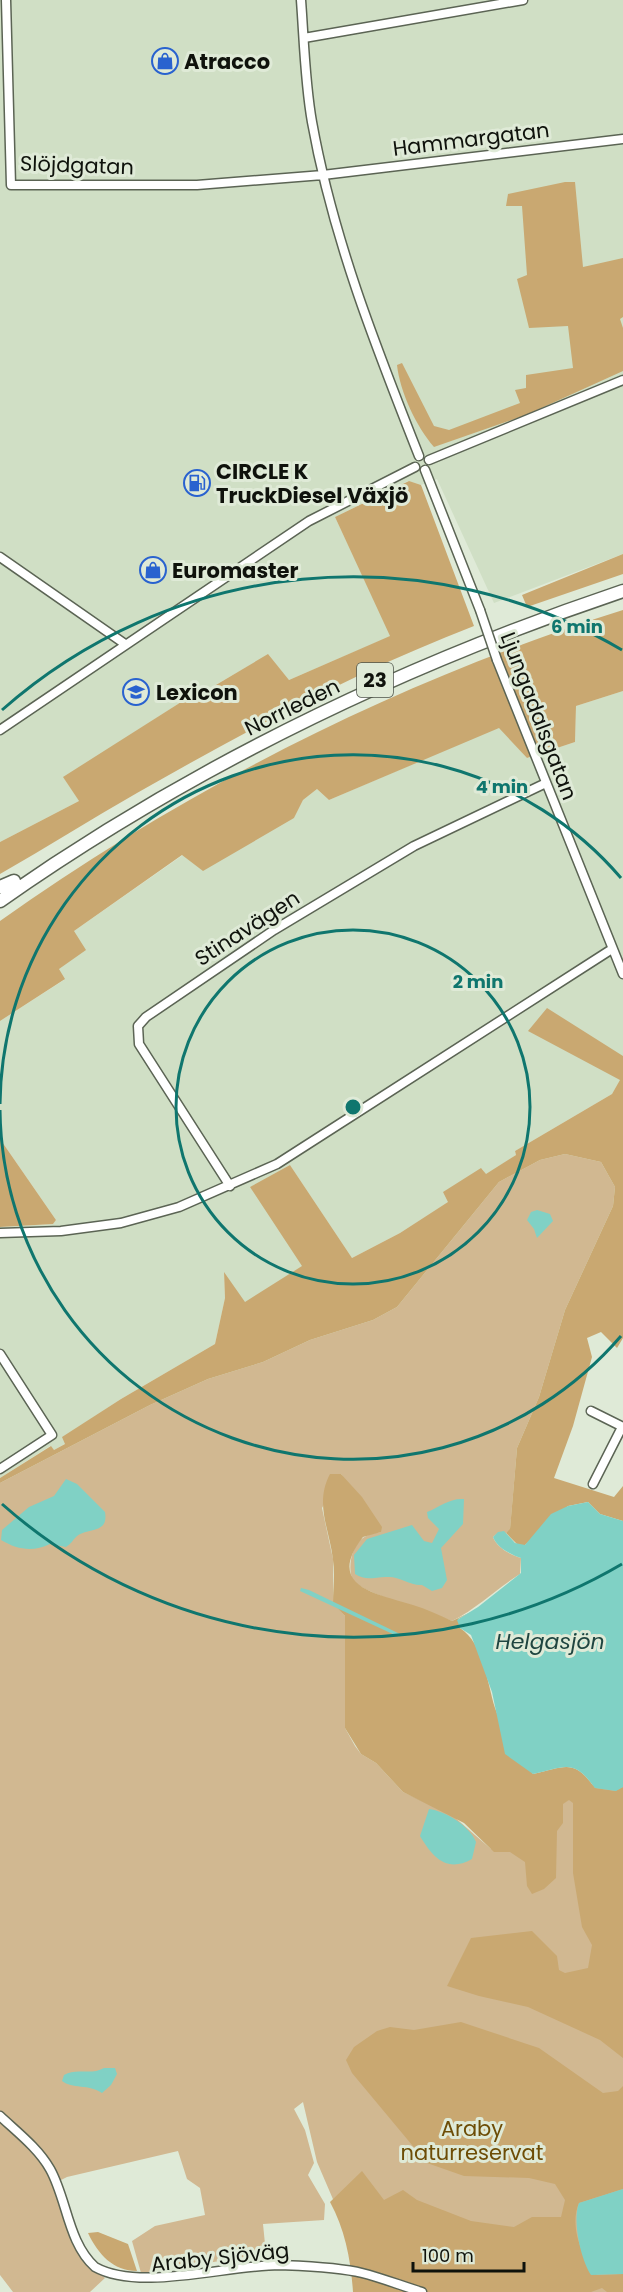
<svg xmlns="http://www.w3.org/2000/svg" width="623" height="2292" font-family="Poppins,sans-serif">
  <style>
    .built { fill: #d0dfc5 }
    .green { fill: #d1b891 }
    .forest { fill: #c9a871 }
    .water { fill: #80d1c5 }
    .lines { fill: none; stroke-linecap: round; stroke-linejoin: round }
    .minor-casing { stroke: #5b6454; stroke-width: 11 }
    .highway-casing { stroke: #5b6454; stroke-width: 15 }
    .minor { stroke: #fff; stroke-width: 8 }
    .highway { stroke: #fff; stroke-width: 12 }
    .minor-bridge-casing { stroke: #5b6454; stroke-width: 11; stroke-linecap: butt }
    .minor-bridge { stroke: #fff; stroke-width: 8 }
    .ring { fill: none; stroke: #0f766e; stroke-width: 3 }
    .labels { text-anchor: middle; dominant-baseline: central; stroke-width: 6; stroke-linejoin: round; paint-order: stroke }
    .shield { fill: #dfead7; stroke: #4d5349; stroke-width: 1.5 }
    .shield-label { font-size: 20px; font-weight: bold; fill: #0f120c }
    .poi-label { font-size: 21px; font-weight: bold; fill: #0f120c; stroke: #dfead7; text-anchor: start }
    .street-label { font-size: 21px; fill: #0f120c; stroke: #dfead7 }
    .park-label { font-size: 21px; fill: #6d4d06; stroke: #dfead7 }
    .water-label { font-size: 22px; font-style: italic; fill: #1f4540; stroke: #dfead7 }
    .centre { fill: #0f766e; stroke: #dfead7; stroke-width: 3 }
    .ring-label { font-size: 18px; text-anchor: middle; font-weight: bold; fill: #0f766e; stroke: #dfead7; stroke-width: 6; stroke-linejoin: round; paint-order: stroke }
  </style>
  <rect width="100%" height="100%" fill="#dfead7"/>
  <path class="built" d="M0,0h623v554l-129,49 -57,-124 -16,6 -13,-4 -73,36 56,119 -102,44 -21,-25 -65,37 -8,-2 -17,14 -114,74 15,23 -79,41z
    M623,691v365l-2,24 -9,14 -97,57 1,4 -30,20 -4,-6 -38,23 5,10 -49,31 -48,25 -62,-93 -39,22 52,79 -58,37 -21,-30 1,25 -10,46 -94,55 -58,38 3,6 -12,7 -4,-4 -50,32v-251l53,-3 3,-4 -56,-81v-118l64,-41 -5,-11 15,-38 109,-76 111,-37 9,-18 14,-11 12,11 170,-73 28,31 48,-16 1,-36z"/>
  <path class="green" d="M565,1154l36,8 14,25 -2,19 -48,104 -26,87 -22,51 -7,82 -4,3 -7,-1 -6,5c4,11 18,18 28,21l-1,16c-24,15 -41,33 -68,47 -21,-9 -89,-27 -99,-41 -4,-7 -3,-20 0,-28 5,-14 14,-18 28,-20l-40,-58 -19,34 11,51v43l12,14v112l10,18 6,8 15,9 27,29 49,23 39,34 132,-84v527h-186l-74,-23 -46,-107 -14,-60 -9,7 11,21 9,33 -6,12 17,29 -1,16 -61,4 3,30 -125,19 -9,-32 23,-15 50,-11 -5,-27 -13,-9 -9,-28 -111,26 -14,7c10,32 23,73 52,94l-15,14h-77l-13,-17v-792l150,-78 58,-26 55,-17 47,-22 63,-20 24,-13 102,-125 41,-22z"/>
  <path class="forest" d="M565,182h10l8,85 40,-9v59l-3,2 3,9v43l-97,44 -92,32c-18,-21 -34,-55 -37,-82l5,-2 32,63 15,4 71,-27 -5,-13 11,-2v-13l47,-7 -5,-42 -39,2 -12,-49 10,-4 -5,-69h-16l2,-12z
    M409,481l12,4 53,141c-117,45 -228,105 -337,167 -46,26 -91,55 -137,81v-32l79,-41 -16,-24 115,-73 17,-14 9,2 64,-38 21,26 101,-44 -55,-119z
    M623,554v20l-96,33 -5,-12z
    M623,610v81l-47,15 -1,36 -48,16 -28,-30 -170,72 -12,-11 -14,11 -9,18 -91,53 -21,-16 -108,76 12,19 -27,19 6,10 -65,42v-100c190,-135 401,-241 623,-311z
    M547,1008l76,48v282l-6,10 -16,-16 -14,6 5,19 -19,69 -19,52 60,19 9,-11v35l-23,-7 -12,-12 -20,4 -43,39h-7l-12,-12 4,-4 7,-81 22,-51 26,-87 48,-104 2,-19 -14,-25 -36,-8 -25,6 -41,22 -102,125 -24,13 -63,20 -47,22 -55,17 -58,26 -150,78v-5l51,-32 3,4 11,-6 -3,-7 59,-38 94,-55 10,-46 -1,-26 21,30 57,-36 -52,-79 40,-22 62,93 48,-25 48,-31 -5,-10 38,-24 5,6 30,-19 -1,-4 97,-57 8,-14 -92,-49z
    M0,1139l56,81 -3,4 -53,3z
    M330,1474h11l21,23 20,30 -1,5 -18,5c-39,50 15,57 50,68 13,4 26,10 39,16l21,-10 -15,8 2,9c24,16 27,54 35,80 7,22 26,46 38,66 33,-7 40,-16 62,14l20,3 8,-4v271l-23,-18 -72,-33 -49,-11 -32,-10 24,-48 61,-7 25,25 2,14 6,3 23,-5 4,-23 -10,-18 -9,-54v-70l-4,-3 -6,4v19l-6,8 -1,47 -12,11 -12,5 -5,-8 -2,-24 -15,-10h-16l-30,-29 -61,-31 -27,-29 -15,-9 -16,-26v-112l-12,-13c0,-14 2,-29 0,-43 -3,-30 -19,-56 -3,-86z
    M461,2022l78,26 64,45 15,-2 5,-5v103l-44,14c-10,23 3,55 18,72l26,-1v18h-16l-5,-4 -11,4h-238c-2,-31 -8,-63 -23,-90l32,-31 22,29 19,-10 14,10 54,21 43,6 18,-10h29l4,-17 -10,-16 -26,-6 -65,-2 -37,-13 -75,-90 -6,-13 8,-13 23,-16 13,-4 24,3z
    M98,2232l30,12 9,27c-24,0 -39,-17 -49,-38z"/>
  <path class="water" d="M537,1210l13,4 3,7 -16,17 -3,-9 -7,-9 4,-8z
    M66,1479l11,5 28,28c4,23 -19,15 -29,25 -4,4 -5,7 -10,10l-16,-3c-17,8 -32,6 -49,-4l1,-10 27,-23 25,-11z
    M464,1499l-1,25 -22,24 6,32 -5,8 -10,3 -10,-6c-11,1 -22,-8 -33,-8 -13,-1 -22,5 -34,-3l-1,-19 13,-16 45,-14 12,16 8,2 7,-14 -11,-11 -1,-6c13,-5 22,-14 37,-13z
    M588,1502l12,12 23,7v266l-7,4 -21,-3c-22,-30 -29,-21 -62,-14l-28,-20 -13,-62 -21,-57 -11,-7 -3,-8 21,-13 43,-34v-15c-9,-3 -24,-10 -28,-21l5,-5 6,-1 11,12 10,2 26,-31 17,-8z
    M301,1588l8,2 91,44 -3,2 -97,-45z
    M429,1809c16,2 41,17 47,33l-4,17c-25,14 -39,-1 -52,-23z
    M104,2068h11l2,6 -6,11 -9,8c-13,-9 -30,-4 -40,-12l2,-6c13,-8 26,1 40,-7z
    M623,2189v85l-32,1c-10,-15 -19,-54 -12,-72z"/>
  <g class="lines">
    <defs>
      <path id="minor" d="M6,0l5,185h186l126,-10 300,-36
        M301,0c3,40 4,83 11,122 21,117 64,225 107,334
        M304,38l219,-38
        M429,460l194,-80
        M425,470l55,140
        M0,557l125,87
        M497,660l126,314
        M0,730l309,-209 106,-54
        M230,1186l-91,-142 -1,-18 8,-9 128,-87 140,-84 132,-63
        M0,1233l61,-2 60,-8 58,-16 98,-43 335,-215
        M0,1354l52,81 -52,34
        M591,1411l32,16
        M593,1484l29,-57
        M0,2116c17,16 38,32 50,53 17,30 18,74 45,98 45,25 131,-2 185,-2 24,1 59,2 82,8 20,5 40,13 60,19"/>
      <path id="highway" d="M0,887l14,-6
        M0,901c191,-134 403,-236 623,-310"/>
    </defs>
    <use href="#minor" class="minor-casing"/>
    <use href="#highway" class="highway-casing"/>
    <use href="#minor" class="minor"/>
    <use href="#highway" class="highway"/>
    <defs>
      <path id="minor-bridge" d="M480,610l17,50"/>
    </defs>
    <use href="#minor-bridge" class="minor-bridge-casing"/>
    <use href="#minor-bridge" class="minor-bridge"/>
  </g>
  <g class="ring">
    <circle cx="353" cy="1107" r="177"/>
    <path d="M621 1336A353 353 0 0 1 0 1110M0 1104A353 353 0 0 1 621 878"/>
    <path d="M622 1564A530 530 0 0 1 2 1504M2 710A530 530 0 0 1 622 650"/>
  </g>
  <defs>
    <symbol id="shop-ring" viewBox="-11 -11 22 22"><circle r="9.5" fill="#dfead7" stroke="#2962cf" stroke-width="1.5"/><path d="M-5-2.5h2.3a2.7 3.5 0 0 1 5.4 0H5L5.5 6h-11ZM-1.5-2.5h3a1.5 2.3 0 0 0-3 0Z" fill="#2962cf"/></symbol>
    <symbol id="fuel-ring" viewBox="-11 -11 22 22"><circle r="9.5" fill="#dfead7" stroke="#2962cf" stroke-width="1.5"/><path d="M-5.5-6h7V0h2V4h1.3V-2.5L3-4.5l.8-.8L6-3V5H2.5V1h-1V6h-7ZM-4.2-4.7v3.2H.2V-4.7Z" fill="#2962cf"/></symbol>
    <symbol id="school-ring" viewBox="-11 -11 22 22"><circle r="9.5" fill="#dfead7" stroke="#2962cf" stroke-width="1.5"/><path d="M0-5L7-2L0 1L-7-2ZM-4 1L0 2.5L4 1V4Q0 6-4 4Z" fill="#2962cf"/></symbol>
  </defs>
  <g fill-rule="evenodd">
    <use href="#shop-ring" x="150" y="46" width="30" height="30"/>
    <use href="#fuel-ring" x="182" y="468" width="30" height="30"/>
    <use href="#shop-ring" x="138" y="555" width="30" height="30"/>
    <use href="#school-ring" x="121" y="677" width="30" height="30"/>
  </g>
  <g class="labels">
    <rect class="shield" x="357" y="663" width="36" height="34" rx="4.5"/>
    <g class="shield-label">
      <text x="375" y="680">23</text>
    </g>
    <g class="poi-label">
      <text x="184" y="61">Atracco</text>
      <text x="216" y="471">CIRCLE K<tspan x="216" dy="24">TruckDiesel Växjö</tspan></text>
      <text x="172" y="570">Euromaster</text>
      <text x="156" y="692">Lexicon</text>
    </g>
    <g class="street-label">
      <text transform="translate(471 139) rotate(-7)">Hammargatan</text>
      <text transform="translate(77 165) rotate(2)">Slöjdgatan</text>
      <text transform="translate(292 707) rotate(-26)">Norrleden</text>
      <text transform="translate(539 716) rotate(69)">Ljungadalsgatan</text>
      <text transform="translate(247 928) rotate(-33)">Stinavägen</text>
      <text transform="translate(220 2257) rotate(-6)">Araby Sjöväg</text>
    </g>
    <g class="park-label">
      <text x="472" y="2128">Araby<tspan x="472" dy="24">naturreservat</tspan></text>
    </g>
    <g class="water-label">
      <text x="550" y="1641">Helgasjön</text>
    </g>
  </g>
  <circle cx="353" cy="1107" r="9" class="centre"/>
  <g class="ring-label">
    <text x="577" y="633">6 min</text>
    <text x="502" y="793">4 min</text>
    <text x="478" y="988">2 min</text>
  </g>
  <path d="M413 2262v9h111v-9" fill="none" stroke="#0f120c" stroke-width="3"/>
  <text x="422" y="2262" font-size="18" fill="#0f120c" stroke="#dfead7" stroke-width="4.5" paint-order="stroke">100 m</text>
</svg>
